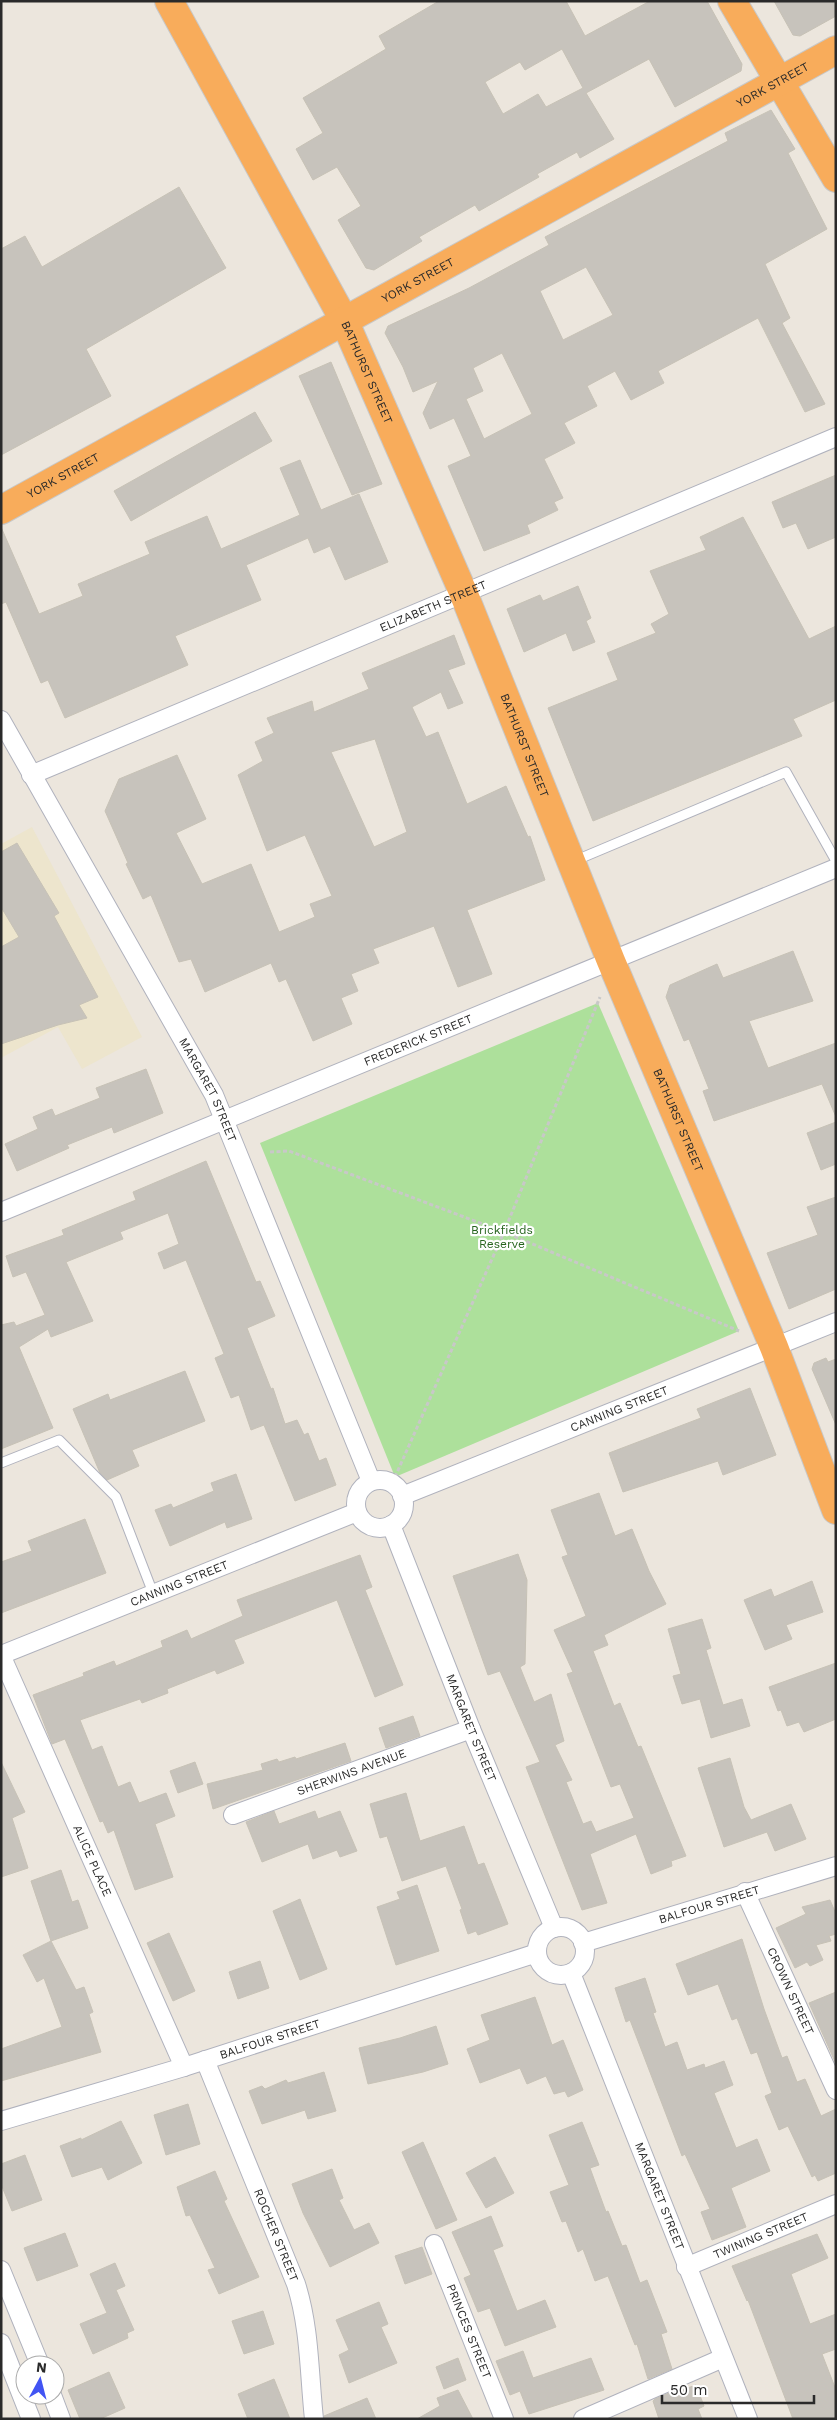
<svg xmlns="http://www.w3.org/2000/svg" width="837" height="2420" font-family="'Work Sans',sans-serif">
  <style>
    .education { fill: #ede5cd }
    .green { fill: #ade09b }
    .building { fill: #c7c3bc; stroke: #c7c2b6; fill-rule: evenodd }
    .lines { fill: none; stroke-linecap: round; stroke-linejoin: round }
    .lane-casing { stroke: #b0b2bd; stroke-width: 11 }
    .street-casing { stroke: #b0b2bd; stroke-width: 20 }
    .highway-casing { stroke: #c8c8c8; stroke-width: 30 }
    .path { stroke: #c8c8c8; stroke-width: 3; stroke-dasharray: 4 2.5; stroke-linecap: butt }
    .lane { stroke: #fff; stroke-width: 9 }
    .street { stroke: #fff; stroke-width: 18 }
    .highway { stroke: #f8ac5b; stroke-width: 28 }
    .labels { text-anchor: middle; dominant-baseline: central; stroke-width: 4.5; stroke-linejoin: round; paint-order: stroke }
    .street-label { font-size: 12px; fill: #2a2a2a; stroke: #fff }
    .park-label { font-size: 12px; fill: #26641d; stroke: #fff }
  </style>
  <rect width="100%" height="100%" fill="#ece6dd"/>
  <path class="education" d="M32,827l110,210 -60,32 -24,-42 -57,31v-214z"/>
  <path class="green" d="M598,1003l141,328 -344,146 -135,-334z"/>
  <path class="building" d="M439,1h127l19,35 65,-35h57l35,63 -1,7 -66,36 -26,-48 -63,34 28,46 -34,19 -3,-6 -40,22 2,3 -60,34 -4,-6 -56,32 3,4 -48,29 -8,-2 -28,-48 23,-14 -24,-39 -24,13 -17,-31 27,-16 -20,-35 83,-49 -7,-13zM562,49l21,39 -37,19 -8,-13 -35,20 -18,-32 35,-20 5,8z
    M774,1h62v15l-36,20 -7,-1z
    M771,110l24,39 -7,4 39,76 -62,35 25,54 -8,5 43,81 -20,8 -47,-94 -100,53 6,12 -33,17 -16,-29 -28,15 10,20 -33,17 11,20 -31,16 19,39 -9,4 4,8 -31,15 3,8 -46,18 -36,-85 23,-10 -17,-38 -24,11 -7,-16 15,-32 -25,11 -10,-25 -18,-34 3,-7 81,-38 80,-43 -4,-8 183,-96 -3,-8zM586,267l27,48 -50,25 -23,-49zM502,353l30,61 -48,25 -18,-40 17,-8 -10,-23z
    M179,187l47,81 -140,81 25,47 -110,59v-206l24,-13 17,31z
    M331,362l51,122 -30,11 -53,-119z
    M255,412l17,29 -141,80 -17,-30z
    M300,460l21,50 38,-16 29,68 -43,18 -15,-34 -16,7 -6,-15 -62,27 15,35 -86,36 13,29 -123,53 -17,-38 -7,3 -35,-81 -5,2v-77l38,87 44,-18 -5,-12 72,-30 -5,-12 62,-26 14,33 79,-34 -20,-47z
    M836,475v62l-28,12 -12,-26 -13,5 -11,-26z
    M743,517l66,122 27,-13v74l-43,19 9,17 -209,85 -45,-113 70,-28 -11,-27 49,-20 -5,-9 18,-10 -19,-43 56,-21 -6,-13z
    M578,586l13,32 -5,3 9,21 -22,9 -7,-18 -42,19 -17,-43 33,-14 3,6z
    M454,635l11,29 -17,6 15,33 -15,6 -7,-17 -29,15 14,30 12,-5 29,72 39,-18 22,51 2,-1 15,44 -78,30 25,64 -34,13 -24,-61 -61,23 6,14 -28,11 7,17 -17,7 11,26 -39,17 -27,-62 -7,3 -8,-19 -66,29 -14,-33 -12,3 -28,-67 -8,4 -17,-35 2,-1 -23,-52 14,-32 58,-24 29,64 -30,14 26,51 49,-20 28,68 36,-15 -5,-13 22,-8 -27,-61 -38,16 -29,-76 25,-14 -8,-19 19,-9 -7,-15 45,-17 2,11 55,-23 -7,-16zM375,739l32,93 -33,15 -43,-95z
    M17,843l42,70 -5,3 44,81 -19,8 8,13 -29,7 -57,19v-97l18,-10 -18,-30v-55z
    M793,951l20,50 -64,20 19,47 68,-25v74l-14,-33 -108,37 -11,-30 6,-2 -20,-50 -5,2 -18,-44 4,-12 47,-21 6,14z
    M146,1069l17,44 -49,20 -2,-6 -45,18 2,3 -52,23 -12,-27 33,-15 -5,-12 19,-8 3,7 45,-18 -4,-10z
    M836,1122v42l-15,6 -14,-37z
    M206,1161l50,121 4,-1 15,35 -28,12 24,61 2,-1 12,36 12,-4 7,15 4,-2 11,28 7,-3 10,27 -41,16 -31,-76 -13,5 -12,-35 -8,3 -16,-40 9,-4 -38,-94 -22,9 -6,-16 21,-9 -11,-31 -48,19 3,7 -57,23 27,59 -42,16 -3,-8 -29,18 34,81 -52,21v-124l13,-3 2,4 29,-11 -19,-43 -13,5 -7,-21 58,-21 -2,-5 74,-30 -3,-8z
    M836,1197v92l-47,20 -22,-56 51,-18 -11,-28z
    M826,1358l2,4 8,-3v66l-24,-56 2,-6z
    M185,1371l20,50 -73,29 7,16 -32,14 -7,-7 -27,-64 35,-15 2,6z
    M750,1388l26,67 -53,20 -5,-14 -95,31 -14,-39 92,-35 -4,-9z
    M236,1474l16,45 -25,9 -2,-6 -55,24 -15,-36 16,-6 2,4 41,-17 -3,-8z
    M599,1493l16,43 17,-7 17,42 17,33 -62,31 4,10 -15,6 21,55 6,-3 18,44 3,-1 45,110 -15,5 1,5 -21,8 -15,-40 -46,20 17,49 -25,7 -56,-143 14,-5 -40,-91 -12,4 -35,-99 65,-22 9,26 -2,84 -5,3 14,35 17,-8 13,47 -9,4 17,35 -6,2 17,42 8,-3 5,11 38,-14 -14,-34 -9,3 -44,-113 6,-2 -19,-42 32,-14 -24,-59 6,-2 -17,-45z
    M85,1519l21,54 -105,40v-51l31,-11 -4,-10z
    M360,1555l12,32 -7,3 38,95 -28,12 -38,-97 -103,40 10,23 -27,11 -2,-4 -48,19 1,4 -26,10 -2,-4 -60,21 12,30 10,-4 16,41 12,-5 9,21 27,-10 9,23 -20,8 18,53 -38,13 -21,-60 -6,3 -5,-12 -3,1 -35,-83 -13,5 -19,-49 51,-19 -1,-3 31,-12 2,5 47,-19 -2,-6 26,-11 4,9 52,-23 -6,-16z
    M812,1581l11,31 -37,13 6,14 -27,11 -21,-50 27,-11 3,8z
    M702,1619l9,29 -5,2 17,55 19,-6 8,27 -39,12 -11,-39 -18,5 -9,-28 8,-2 -13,-45z
    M836,1663v56l-32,13 -5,-10 -12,4 -6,-16 -3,1 -9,-24z
    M413,1716l7,20 -34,12 -7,-20z
    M345,1743l6,18 -138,48 -6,-25 56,-14 -2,-6 16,-5 2,3 16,-5 1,2z
    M730,1758l14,49 7,13 40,-16 15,35 -31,12 -8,-19 -43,15 -26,-79z
    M1,1762l24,50 -13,6 16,50 -27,9z
    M195,1762l8,22 -25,9 -8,-22z
    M406,1793l14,48 44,-15 14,39 6,-2 24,61 -30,11 -2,-4 -8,3 -8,-24 2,-1 -16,-43 -44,15 -15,-45 -7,2 -10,-34z
    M274,1811l5,13 36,-13 3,8 22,-8 17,40 -17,6 -3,-7 -24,9 -5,-15 -46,18 -16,-40z
    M61,1870l11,32 6,-2 10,28 -37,13 -20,-60z
    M417,1885l22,66 -43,14 -19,-58 23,-8 -3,-7z
    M300,1899l27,70 -27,11 -27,-69z
    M830,1900l6,14v20l-7,2 2,5 -15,4 7,15 -13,6 -3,-4 -12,6 -19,-40 30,-14 -4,-7z
    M169,1933l26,58 -22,10 -26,-58z
    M742,1939l22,70 18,49 5,-2 10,26 8,-3 16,37 15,-7v64l-18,8 -3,-6 -3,2 -24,-51 -9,4 -14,-34 7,-3 -15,-41 -6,2 -14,-36 -5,2 -14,-36 -30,11 -12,-31z
    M51,1941l25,49 8,-3 9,25 -4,2 12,38 -100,29v-32l61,-22 -18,-49 -7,4 -14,-27z
    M260,1961l9,27 -31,11 -9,-27z
    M645,1978l11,34 -3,1 12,34 12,-5 10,28 17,-6 1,4 19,-7 9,24 -19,8 22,55 21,-9 13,32 -39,17 15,39 -34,13 -11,-28 9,-3 -25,-55 -3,2 -52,-136 -4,2 -11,-34z
    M836,1992v72l-27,-61z
    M535,1997l17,48 11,-5 20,50 -15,7 -3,-6 -11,3 -8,-18 -19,8 -7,-16 -40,15 -13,-34 23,-9 -9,-25z
    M436,2026l12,38 -25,8 -55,12 -9,-36 41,-10z
    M324,2072l12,39 -28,8 -3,-9 -43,14 -13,-33 13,-5 3,3 21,-9 2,3z
    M188,2104l12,40 -34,11 -12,-40z
    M121,2121l21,42 -34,17 -6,-13 -30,10 -12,-31 21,-8v2z
    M582,2122l17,43 -9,3 16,44 2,-1 14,35 4,-1 14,38 7,-3 20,52 -6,2 11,35 -24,10 -11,-35 -2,1 -27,-69 -13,5 -12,-32 -5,3 -12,-31 -4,1 -12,-30 19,-7 -20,-50z
    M423,2142l34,78 -21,9 -34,-77z
    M25,2155l17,45 -30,11 -11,-27v-20z
    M495,2157l19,36 -28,15 -20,-35z
    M332,2169l11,29 -4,2 15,30 15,-7 10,20 -49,24 -27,-54 -11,-29z
    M215,2171l12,28 -3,2 35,76 -40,17 -11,-24 7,-2 -25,-53 -4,1 -9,-29z
    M491,2216l12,30 -10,4 24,61 28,-11 11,27 -51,19 -15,-38 -12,4 -14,-34 7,-3 -19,-43z
    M65,2233l13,33 -41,15 -13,-33z
    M817,2234l11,24 -37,16 19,50 26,-10v35l-14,5 14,36v29h-43l-45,-119 -1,1 -15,-35z
    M422,2247l10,27 -27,10 -10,-28z
    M115,2263l10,23 -9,4 18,40 -7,3 1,5 -35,16 -13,-30 27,-11 -17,-39z
    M379,2302l9,22 -7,3 16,36 -48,20 -10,-28 10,-5 -13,-30z
    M263,2311l11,33 -30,10 -12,-33z
    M523,2351l10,27 58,-20 13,32 -75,24 -9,-23 -10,4 -14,-34z
    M458,2358l8,22 -22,9 -8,-22z
    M109,2372l16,36 -25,11h-20l-12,-29z
    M274,2379l16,40h-42l-10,-25z
    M696,2385l8,21 -6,3 4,10h-43l-6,-18 2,-2 23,-10 1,2z
    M458,2390l15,29h-56l23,-13 -3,-8z
    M367,2398l9,21h-51l-1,-3z"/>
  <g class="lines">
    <defs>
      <path id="lane" d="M574,861l212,-89 50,89
        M1,1463l58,-23 57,57 37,96"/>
      <g id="street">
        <path id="s1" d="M1,720l213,375 157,386"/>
        <path id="s2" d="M31,775l805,-338"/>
        <path id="s3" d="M1,1212l835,-344"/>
        <circle cx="380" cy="1504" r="24"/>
        <path id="s4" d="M402,1496l434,-174"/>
        <path id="s5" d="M391,1525l80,204 83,199"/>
        <path id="s6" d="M1,1655l183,412"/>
        <path id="s7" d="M1,1655l356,-143"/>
        <path id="s8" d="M233,1815l238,-86"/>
        <path id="s9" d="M745,1892l91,198"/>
        <circle cx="561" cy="1951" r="24"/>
        <path id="s10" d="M583,1943l253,-77"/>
        <path id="s11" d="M571,1973l177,446"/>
        <path id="s12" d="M205,2060l91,224c14,44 13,89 18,135"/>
        <path id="s13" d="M1,2121l183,-54 353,-114"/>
        <path id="s14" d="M434,2244l70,175"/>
        <path id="s15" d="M686,2267l150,-63"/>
        <path d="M1,2270l39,95"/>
        <path d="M1,2343l30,76"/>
        <path d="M52,2395l9,24"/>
        <path d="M583,2419l140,-61"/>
      </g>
      <g id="highway">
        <path id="s16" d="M169,1l175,319 119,272 148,369 163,386 62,163"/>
        <path d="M732,1l104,177"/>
        <path id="s17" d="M1,510l835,-460"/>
      </g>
    </defs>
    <use href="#lane" class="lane-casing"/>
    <use href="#street" class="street-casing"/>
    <use href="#highway" class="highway-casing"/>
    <path class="path" d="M270,1152l19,-1 215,81 235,99
      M395,1477l109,-245 96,-235"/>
    <use href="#lane" class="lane"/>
    <use href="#street" class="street"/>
    <use href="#highway" class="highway"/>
  </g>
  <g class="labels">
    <g class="street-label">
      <text stroke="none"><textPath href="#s17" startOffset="881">YORK STREET</textPath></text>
      <text stroke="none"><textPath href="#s17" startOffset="476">YORK STREET</textPath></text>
      <text stroke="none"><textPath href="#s16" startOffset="421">BATHURST STREET</textPath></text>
      <text stroke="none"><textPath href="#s17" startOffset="71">YORK STREET</textPath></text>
      <text stroke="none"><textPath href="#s2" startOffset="436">ELIZABETH STREET</textPath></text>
      <text stroke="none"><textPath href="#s16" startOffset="826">BATHURST STREET</textPath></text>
      <text stroke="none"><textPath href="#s3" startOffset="451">FREDERICK STREET</textPath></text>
      <text stroke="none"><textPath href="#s1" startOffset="424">MARGARET STREET</textPath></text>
      <text stroke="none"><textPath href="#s16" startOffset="1231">BATHURST STREET</textPath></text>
      <text stroke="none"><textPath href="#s4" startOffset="234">CANNING STREET</textPath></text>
      <text stroke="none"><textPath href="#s7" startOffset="192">CANNING STREET</textPath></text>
      <text stroke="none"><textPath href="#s5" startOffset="218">MARGARET STREET</textPath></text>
      <text stroke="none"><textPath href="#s8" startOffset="126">SHERWINS AVENUE</textPath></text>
      <text stroke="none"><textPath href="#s6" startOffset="225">ALICE PLACE</textPath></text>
      <text stroke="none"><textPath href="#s10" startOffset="132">BALFOUR STREET</textPath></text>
      <text stroke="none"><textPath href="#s9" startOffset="109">CROWN STREET</textPath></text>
      <text stroke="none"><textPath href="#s13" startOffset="281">BALFOUR STREET</textPath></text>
      <text stroke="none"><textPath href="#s11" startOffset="240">MARGARET STREET</textPath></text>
      <text stroke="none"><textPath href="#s12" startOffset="189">ROCHER STREET</textPath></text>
      <text stroke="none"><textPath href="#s15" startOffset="81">TWINING STREET</textPath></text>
      <text stroke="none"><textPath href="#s14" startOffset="94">PRINCES STREET</textPath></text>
    </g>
    <g class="park-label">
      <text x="502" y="1230">Brickfields<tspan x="502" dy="14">Reserve</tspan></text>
    </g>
  </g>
  <rect width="837" height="2420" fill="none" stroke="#2a2a2a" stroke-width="5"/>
  <g transform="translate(40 2380) rotate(7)"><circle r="24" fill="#ffffff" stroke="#aaaaaa"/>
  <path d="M0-4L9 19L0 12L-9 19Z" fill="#4254f3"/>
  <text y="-8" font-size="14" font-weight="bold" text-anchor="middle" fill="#2a2a2a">N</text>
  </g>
  <path d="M662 2395v8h152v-8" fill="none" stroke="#2a2a2a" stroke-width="2.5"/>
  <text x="670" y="2395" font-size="15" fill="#2a2a2a" stroke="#ffffff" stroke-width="4" paint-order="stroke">50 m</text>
</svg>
